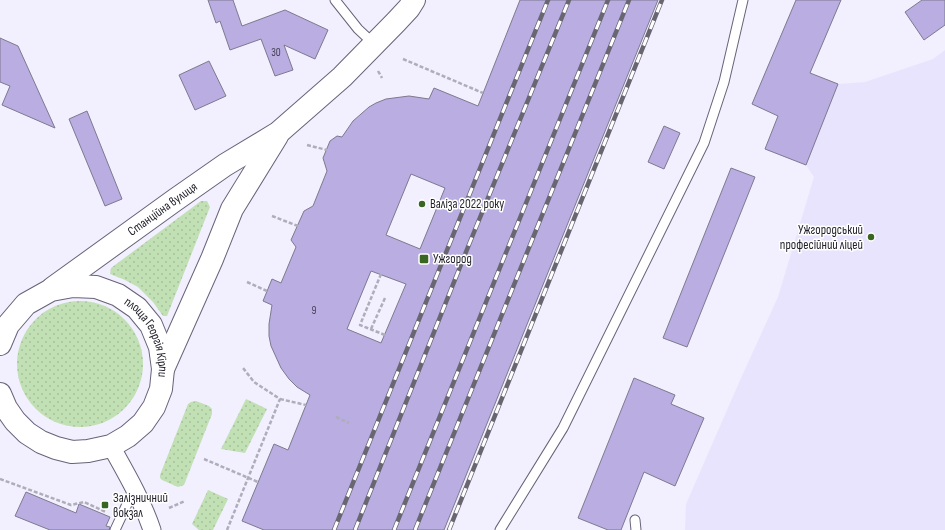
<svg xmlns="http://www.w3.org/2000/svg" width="945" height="530" font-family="'Sofia Sans Condensed',sans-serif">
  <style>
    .built { fill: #e9e4fd }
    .grass { fill: url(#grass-dots) }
    .building { fill: #b9ade2; stroke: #7e798f; fill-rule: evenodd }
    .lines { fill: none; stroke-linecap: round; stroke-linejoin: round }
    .service-casing { stroke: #686378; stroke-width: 11 }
    .minor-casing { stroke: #686378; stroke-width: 19 }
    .secondary-casing { stroke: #686378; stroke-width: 24 }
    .path { stroke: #b0adbb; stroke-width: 2.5; stroke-dasharray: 4 2; stroke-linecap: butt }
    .service { stroke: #fff; stroke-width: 9 }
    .minor { stroke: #fff; stroke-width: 17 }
    .secondary { stroke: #fff; stroke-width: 22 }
    .rail-casing { stroke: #696671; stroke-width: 4.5 }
    .rail { stroke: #fff; stroke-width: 3; stroke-dasharray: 9; stroke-linecap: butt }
    .poi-dot { fill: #3a6623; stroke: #fff; stroke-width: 1.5 }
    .labels { text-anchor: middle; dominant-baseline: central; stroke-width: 3; stroke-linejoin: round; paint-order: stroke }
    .number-label { font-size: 11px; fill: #474256 }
    .poi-label { font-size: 13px; fill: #211f28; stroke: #fff; text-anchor: start }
    .street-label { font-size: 13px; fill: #211f28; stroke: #fff }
  </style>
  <defs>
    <pattern id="grass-dots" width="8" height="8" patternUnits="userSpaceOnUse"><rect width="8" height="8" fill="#c1e0b4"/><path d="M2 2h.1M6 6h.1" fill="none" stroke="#a6c09b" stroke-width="1.8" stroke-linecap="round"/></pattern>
  </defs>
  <rect width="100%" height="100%" fill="#f2effe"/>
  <path class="built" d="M945,50v480h-260l1,-26 55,-126 37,-81 36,-120 -8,-12 32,-81 27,-2 68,-23z"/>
  <path class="grass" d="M201,201h6l3,6 -43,109h-4l-10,-14 -15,-15 -13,-7 -15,-6 1,-6z
    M17 364a63 63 0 1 1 126 0a63 63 0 1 1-126 0Z
    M246,399l21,10 -22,44 -24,-4z
    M196,401l13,5 3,3v5l-28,71 -6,2 -16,-7 -2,-2v-3l28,-71 3,-2z
    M208,490l20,9 -15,31h-14l-7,-6z"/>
  <path class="building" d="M208,0h25l9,26 43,-16 43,20 -13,29 -31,-14 9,25 -18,6 -14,-37 -31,11 -10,-29 -4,2z
    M520,0h138l-214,530h-180l-22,-9 32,-77 14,6 22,-55 -13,-8 -8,-8 -8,-11 -10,-22 -2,-10v-12l3,-19 -9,-4 9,-22 9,4 15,-36 -5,-7 13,-29 9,-5 14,-35 -4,-13 7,-17 7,-5 5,1 11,-16 16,-14 7,-4 10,-4 23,-3 20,3 5,-11 44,18zM411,174l34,14 -25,61 -34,-14zM371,271l35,13 -25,59 -34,-14z
    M796,0h45l-31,73 28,11 -32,81 -41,-16 13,-33 -26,-12z
    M922,0h23v25l-21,15 -19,-28z
    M0,38l18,8 37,82 -53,-23 8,-19 -10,-4z
    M209,61l17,35 -31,14 -16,-35z
    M87,111l35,88 -17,7 -36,-87z
    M664,126l16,7 -16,36 -16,-7z
    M731,168l24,9 -68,170 -24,-9z
    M634,378l41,17 -4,9 33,14 -29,68 -31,-14 -23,58h-13l-30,-12z
    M26,492l50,21 3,-9 31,13 -4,9 4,1 -1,3h-59l-35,-14z"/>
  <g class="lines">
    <defs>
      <path id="service" d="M335,0l23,29 16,15
        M635,520l1,10
        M115,530l19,-41
        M500,530l63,-102 141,-285 20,-61 19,-82"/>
      <path id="minor" d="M111,446c15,27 31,54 41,84"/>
      <g id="secondary">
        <path id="s1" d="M53,288l122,-88 50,-35 53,-32 64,-56 54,-55 13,-14 5,-8"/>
        <path id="s2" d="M0,344l8,-19 18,-21 25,-14 22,-4 23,1 22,8 19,13 14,17 9,22 3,22 -2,20 -7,18 -11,16 -15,13 -17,10 -23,5 -16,1 -16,-4 -15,-6 -14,-9 -12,-12 -9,-13 -6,-14"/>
        <path d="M163,369l49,-110 20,-50 45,-73"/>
      </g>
    </defs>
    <use href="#service" class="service-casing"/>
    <use href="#minor" class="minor-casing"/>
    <use href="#secondary" class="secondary-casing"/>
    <path class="path" d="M403,59l80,34
      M378,71l4,7
      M307,145l20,5
      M272,216l26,10
      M381,274l-21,51 25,10
      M247,282l20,9
      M371,329l14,-31
      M280,399l26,6
      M336,417l13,6
      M204,459l54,23
      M0,479l71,26 13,-3 22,10
      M169,508l16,-7
      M227,530l53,-131 -26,-17 -11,-14"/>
    <use href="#service" class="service"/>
    <use href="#minor" class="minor"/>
    <use href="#secondary" class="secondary"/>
    <defs>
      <path id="rail" d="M334,530l214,-530
        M355,530l115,-288 99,-242
        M394,530l214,-530
        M415,530l214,-530
        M449,530l213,-530"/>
    </defs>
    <use href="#rail" class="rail-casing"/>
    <use href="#rail" class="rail"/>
  </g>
  <g class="poi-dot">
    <circle cx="422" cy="204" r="4"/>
    <circle cx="871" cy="237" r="4"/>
    <rect x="419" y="254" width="10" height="10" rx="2"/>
    <rect x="101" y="501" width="8" height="8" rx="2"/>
  </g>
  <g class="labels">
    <g class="number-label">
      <text x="276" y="52">30</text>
      <text x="314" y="310">9</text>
    </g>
    <g class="poi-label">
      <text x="430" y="204">Валіза 2022 року</text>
      <text x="863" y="230" text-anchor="end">Ужгородський<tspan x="863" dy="15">професійний ліцей</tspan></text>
      <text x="433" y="259">Ужгород</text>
      <text x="113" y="498">Залізничний<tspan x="113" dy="15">вокзал</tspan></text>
    </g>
    <g class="street-label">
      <text stroke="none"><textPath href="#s1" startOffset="135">Станційна вулиця</textPath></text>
      <text stroke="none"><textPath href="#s2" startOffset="200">площа Георгія Кірпи</textPath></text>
    </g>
  </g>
</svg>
